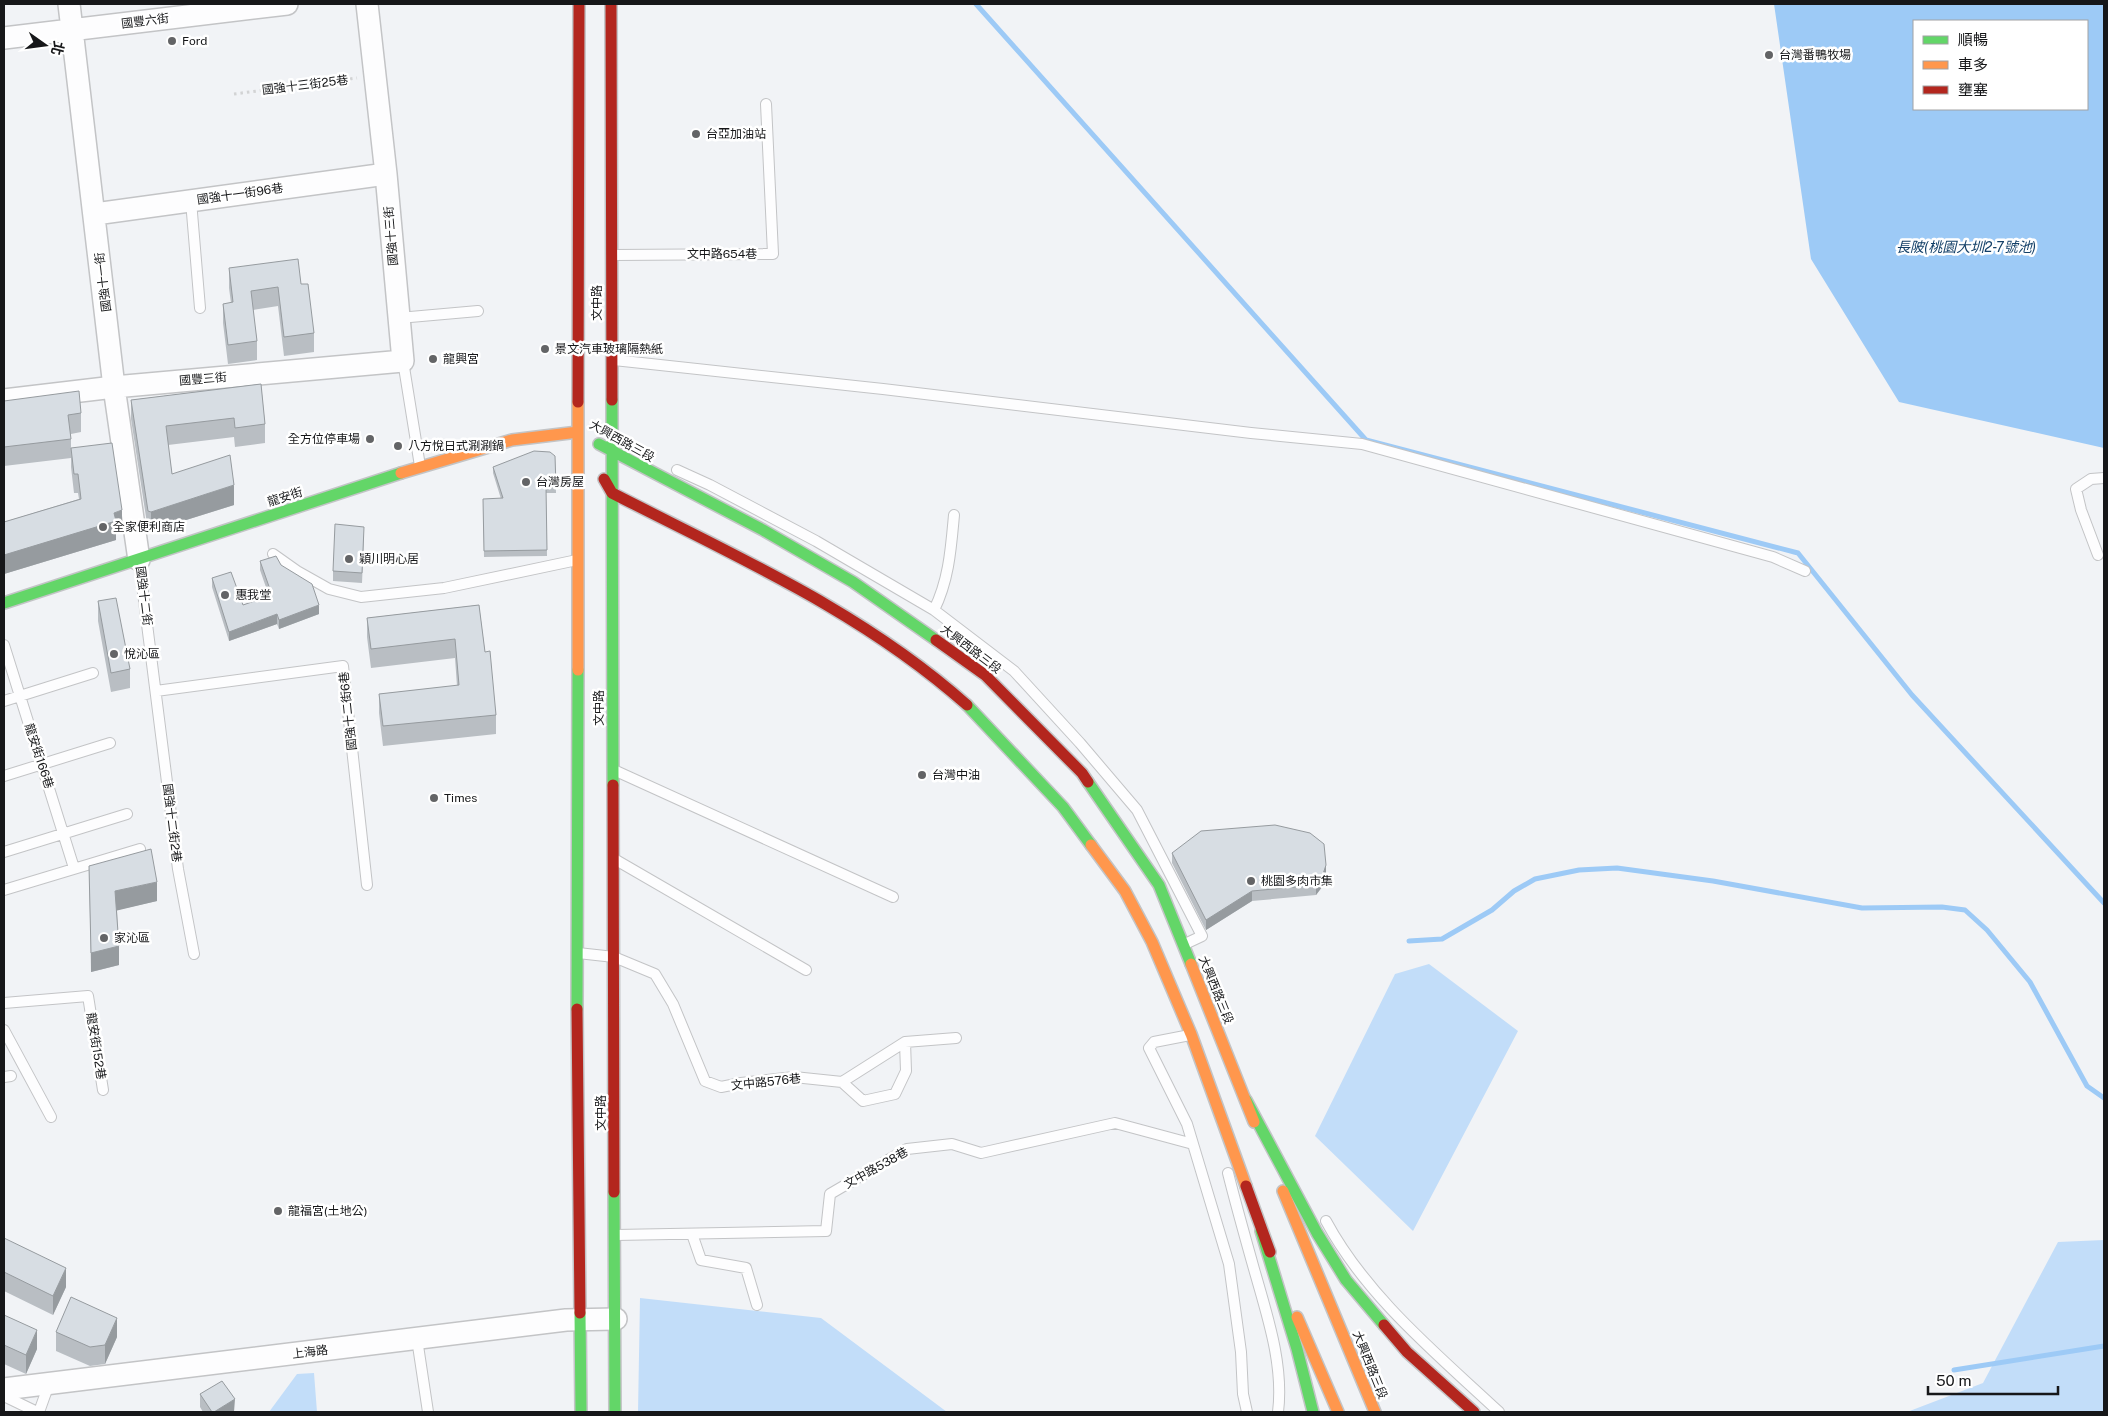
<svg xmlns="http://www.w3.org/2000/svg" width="2108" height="1416" font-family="'Public Sans','Noto Sans TC',sans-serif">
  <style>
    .green { fill: #c2ddf9 }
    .water { fill: #9dcaf6; fill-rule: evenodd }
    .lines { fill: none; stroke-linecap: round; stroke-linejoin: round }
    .stream { stroke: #9dcaf6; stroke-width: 5 }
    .lane-casing { stroke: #c3c4c6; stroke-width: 12 }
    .street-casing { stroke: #c3c4c6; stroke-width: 24 }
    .fast-casing { stroke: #c3c4c6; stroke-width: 14 }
    .slow-casing { stroke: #c3c4c6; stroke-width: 14 }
    .jam-casing { stroke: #c3c4c6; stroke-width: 14 }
    .path { stroke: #d2d3d4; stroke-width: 3; stroke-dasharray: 2.5 4; stroke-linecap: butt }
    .lane { stroke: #fdfdfe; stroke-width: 10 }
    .street { stroke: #fdfdfe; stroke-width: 21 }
    .fast { stroke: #63d668; stroke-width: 11 }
    .slow { stroke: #ff974d; stroke-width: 11 }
    .jam { stroke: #b3261e; stroke-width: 11 }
    .wall { fill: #b9bec3 }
    .shaded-wall { fill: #969b9f }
    .building { fill: #d7dde3; stroke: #969b9f }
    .poi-dot { fill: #636466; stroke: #fff; stroke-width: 2 }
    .labels { text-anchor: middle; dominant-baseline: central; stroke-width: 5; stroke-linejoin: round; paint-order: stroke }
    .street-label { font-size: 12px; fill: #161719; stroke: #fff }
    .poi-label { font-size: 12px; fill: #161719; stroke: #fff; text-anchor: start }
    .water-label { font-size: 14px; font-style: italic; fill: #123f67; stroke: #fff }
  </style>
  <rect width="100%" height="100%" fill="#f1f3f6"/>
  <path class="green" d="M1429,964l89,67 -105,200 -98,-95 80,-162z
    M2104,1240v172h-197l76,-29 75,-141z
    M640,1298l181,20 126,94h-309z
    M314,1373l3,39h-48l28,-38z"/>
  <path class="water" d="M1774,4h330v444l-205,-46 -88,-143zM1914,21h173v88h-173z"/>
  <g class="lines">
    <path class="stream" d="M976,4l390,436 432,113 114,142 192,208
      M1409,941l33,-2 50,-29 22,-19 21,-12 44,-9 38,-2 96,13 149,27 80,-1 23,3 22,20 43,52 57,104 17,12
      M1954,1370l150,-24"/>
    <defs>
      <path id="lane" d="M191,201l9,107
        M614,255l159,-1 -7,-150
        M399,318l79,-7
        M614,360l269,29 368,44 111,11 411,113 32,14
        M403,361l17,105
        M677,470l33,15 106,56 118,69 80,61 66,72 57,67 65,126 -17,8
        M273,554l24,17 32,18 32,8 83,-9 133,-28
        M2098,555l-17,-45 -5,-21 15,-10 13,-1
        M139,561l39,308 16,85
        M934,610c15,-30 17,-62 20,-95
        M4,645l70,223
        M156,691l187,-25 24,219
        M4,701l89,-28
        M616,771l277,126
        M4,776l106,-33
        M4,852l123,-38
        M616,860l190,110
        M4,890l136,-41
        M578,953l36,4 41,17 18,30 32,77 16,6 20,-4 53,-6 48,5 63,-40 51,-4
        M4,1003l84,-7 15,94
        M4,1030l47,87
        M1190,1035l-36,7 -5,6 38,76 42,140 12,88 2,42 4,18
        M4,1077l7,-1
        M842,1082l21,19 32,-7 11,-23 -1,-29
        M1228,1173c8,32 17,64 26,96 13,46 30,96 24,143
        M1326,1221c41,76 111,133 173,191
        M692,1234l9,26 45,8 11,37
        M616,1235l210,-4 4,-37 77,-45 45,-5 29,9 134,-30 78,21
        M417,1339l11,73
        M4,1396l33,16
        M39,1412l10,-28"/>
      <path id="street" d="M69,4l45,383 25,173
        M4,38l283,-34
        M95,214l291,-40
        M4,400l110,-13 289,-26 -17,-187 -19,-170
        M4,1389l562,-69 50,-1"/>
      <path id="fast" d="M612,400l1,385
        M599,444l164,86 90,52 83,58
        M4,603l397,-130
        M967,705l96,102 28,38
        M1088,782l71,103 32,79
        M577,1009l1,-339
        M1246,1100l71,133 29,47 38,45
        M614,1192l1,220
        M1261,1231l36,118 16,63
        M580,1313l1,99"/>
      <path id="slow" d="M401,473l111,-33 66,-8
        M578,670v-268
        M1091,845l34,46 27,51 39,92 55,152
        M1191,964l63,158
        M1283,1191l92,221
        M1297,1317l41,95"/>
      <path id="jam" d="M611,4l1,396
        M578,402l1,-398
        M604,479l8,14c123,63 251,119 355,212
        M936,640l49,35 97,98 6,9
        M613,785l1,407
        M577,1009l3,304
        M1246,1186l24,66
        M1384,1325l23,27 67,60"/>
    </defs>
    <use href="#lane" class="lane-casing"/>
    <use href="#street" class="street-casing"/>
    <use href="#fast" class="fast-casing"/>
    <use href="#slow" class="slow-casing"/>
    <use href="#jam" class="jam-casing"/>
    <path class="path" d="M234,94l123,-16"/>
    <use href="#lane" class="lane"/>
    <use href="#street" class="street"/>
    <use href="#fast" class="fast"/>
    <use href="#slow" class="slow"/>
    <use href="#jam" class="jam"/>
  </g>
  <path class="wall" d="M229,268l72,16 13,49v19l-30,4 -6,-50 -25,4 4,31v19l-29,4 -5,-41v-19l8,-1 -2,-15z
    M261,384l4,40v19l-30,4 -1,-10 -66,8 4,29 62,31 -83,26 -3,-1 -17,-111v-19z
    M4,401l77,12v19l-10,2v14l51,82 -6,1v9l-112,34v-52l75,-23 -1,-6h-4l-3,-26v-9l-67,8z
    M555,456l1,37h-10l1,63 -63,1 -1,-58h18l-8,-26v-6z
    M364,536l-2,47 -29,-2v-10z
    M260,561l21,4 38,49 -40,15 -2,-5 -48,17 -17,-54v-9l31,27 26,-9 -9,-26z
    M98,601l32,68v19l-19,4 -13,-71z
    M479,605l6,47 11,63v19l-113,12 -4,-33v-19l78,-8 -2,-28 -84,10 -4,-31v-19z
    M1172,853l154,22 -4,12 -6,8 -64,6 -46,29 -34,-67z
    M89,866l68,35 -40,9 2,55 -28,7z
    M4,1238l62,49 -13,28 -49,-24z
    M4,1315l33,34 -11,25 -22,-10z
    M56,1332l61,5 -12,27 -15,2 -34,-15z
    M200,1394l35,18h-32l-3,-5z"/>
  <path class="shaded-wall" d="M234,485v20l-83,26v-19z
    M122,510v20l-6,1v9l-112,34v-19z
    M319,605v9l-40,15v-9z
    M277,614v10l-48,17v-9z
    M1326,865v10l-4,12 -6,8v-10z
    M157,882v19l-42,10v-20z
    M1252,891v10l-46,29v-10z
    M119,946v19l-28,7v-19z
    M66,1268v19l-13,28v-19z
    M117,1318v19l-12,27v-19z
    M37,1330v19l-11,25v-19z
    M235,1399l-1,13h-20z"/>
  <path class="building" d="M298,259l3,25h7l6,49 -30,4 -6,-50 -27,4 6,50 -29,4 -5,-41 10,-2 -4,-34z
    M261,384l4,40 -30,4 -1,-10 -68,8 6,48 58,-19 4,30 -83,27 -3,-1 -17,-111z
    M79,391l2,22 -13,2 3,24 -67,8v-46z
    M112,443l10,67 -8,3 2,8 -112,34v-33l77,-23 -3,-25h-4l-3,-26z
    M534,451l16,1 5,4 1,31h-10l1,63 -63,1 -1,-52 20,-1 -10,-31z
    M335,524l29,3 -2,46 -29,-2z
    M276,556l5,9 31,19 7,21 -40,15 -2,-6 -48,18 -17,-54 19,-6 12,33 29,-10 -12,-34z
    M116,598l14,71 -19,4 -13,-72z
    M479,605l6,47 5,-1 6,64 -113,11 -4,-32 80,-9 -4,-46 -84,10 -4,-31z
    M1275,825l35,8 14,11 2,21 -4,12 -6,8 -64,6 -46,29 -34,-67 29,-22z
    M151,849l6,33 -42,9 4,55 -28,7 -2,-87z
    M4,1238l62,30 -13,28 -49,-24z
    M71,1297l46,21 -12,27 -15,2 -34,-15z
    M4,1315l33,15 -11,25 -22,-10z
    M222,1381l13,18 -21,13h-2l-12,-18z"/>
  <g class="poi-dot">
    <circle cx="172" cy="41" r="5"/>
    <circle cx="1769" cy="55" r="5"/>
    <circle cx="696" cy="134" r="5"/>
    <circle cx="545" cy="349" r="5"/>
    <circle cx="433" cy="359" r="5"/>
    <circle cx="370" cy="439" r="5"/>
    <circle cx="398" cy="446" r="5"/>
    <circle cx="526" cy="482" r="5"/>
    <circle cx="103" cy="527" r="5"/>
    <circle cx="349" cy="559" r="5"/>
    <circle cx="225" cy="595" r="5"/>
    <circle cx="114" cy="654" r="5"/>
    <circle cx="922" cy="775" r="5"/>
    <circle cx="434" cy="798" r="5"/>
    <circle cx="1251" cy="881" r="5"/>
    <circle cx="104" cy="938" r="5"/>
    <circle cx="278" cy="1211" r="5"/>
  </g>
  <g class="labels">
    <g class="street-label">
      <text transform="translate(145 21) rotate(-7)">國豐六街</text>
      <text transform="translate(305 85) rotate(-7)">國強十三街25巷</text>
      <text transform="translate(240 194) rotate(-8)">國強十一街96巷</text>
      <text transform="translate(391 236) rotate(-95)">國強十三街</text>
      <text x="722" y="254">文中路654巷</text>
      <text transform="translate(103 282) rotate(-97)">國強十一街</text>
      <text transform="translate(597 303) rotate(-90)">文中路</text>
      <text transform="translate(203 379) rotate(-5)">國豐三街</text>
      <text transform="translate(622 441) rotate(29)">大興西路三段</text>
      <text transform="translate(285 497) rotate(-18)">龍安街</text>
      <text transform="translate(144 596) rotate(83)">國強十二街</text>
      <text transform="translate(971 649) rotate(37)">大興西路三段</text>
      <text transform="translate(599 708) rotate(-90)">文中路</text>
      <text transform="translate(348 711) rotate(-96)">國強十二街6巷</text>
      <text transform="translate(39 756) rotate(72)">龍安街166巷</text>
      <text transform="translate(172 823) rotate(83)">國強十二街2巷</text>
      <text transform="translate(1216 990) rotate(68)">大興西路三段</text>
      <text transform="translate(96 1046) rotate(81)">龍安街152巷</text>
      <text transform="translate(766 1082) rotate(-6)">文中路576巷</text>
      <text transform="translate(601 1113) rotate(-90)">文中路</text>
      <text transform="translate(876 1168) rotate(-29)">文中路538巷</text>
      <text transform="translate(310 1352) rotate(-7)">上海路</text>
      <text transform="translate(1370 1365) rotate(68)">大興西路三段</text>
    </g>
    <g class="poi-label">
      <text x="182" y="41">Ford</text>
      <text x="1779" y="55">台灣番鴨牧場</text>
      <text x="706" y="134">台亞加油站</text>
      <text x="555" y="349">景文汽車玻璃隔熱紙</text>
      <text x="443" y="359">龍興宮</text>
      <text x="360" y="439" text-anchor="end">全方位停車場</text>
      <text x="408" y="446">八方悅日式涮涮鍋</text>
      <text x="536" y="482">台灣房屋</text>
      <text x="113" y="527">全家便利商店</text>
      <text x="359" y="559">穎川明心居</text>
      <text x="235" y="595">惠我堂</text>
      <text x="124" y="654">悅沁區</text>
      <text x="932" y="775">台灣中油</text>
      <text x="444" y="798">Times</text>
      <text x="1261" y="881">桃園多肉市集</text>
      <text x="114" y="938">家沁區</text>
      <text x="288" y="1211">龍福宮(土地公)</text>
    </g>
    <g class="water-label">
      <text x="1966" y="247">長陂(桃園大圳2-7號池)</text>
    </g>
  </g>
  <rect width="2108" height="1416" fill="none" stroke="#161719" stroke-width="10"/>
  <rect x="1913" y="20" width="175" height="90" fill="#ffffff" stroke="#a2a2a3"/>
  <rect x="1923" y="36" width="25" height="8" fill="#63d668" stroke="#a2a2a3"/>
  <text x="1958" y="45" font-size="15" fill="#161719">順暢</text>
  <rect x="1923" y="61" width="25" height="8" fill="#ff974d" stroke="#a2a2a3"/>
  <text x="1958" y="70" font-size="15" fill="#161719">車多</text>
  <rect x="1923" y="86" width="25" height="8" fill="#b3261e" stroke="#a2a2a3"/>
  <text x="1958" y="95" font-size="15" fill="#161719">壅塞</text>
  <g transform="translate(45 45) rotate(104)" stroke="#ffffff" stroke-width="4" paint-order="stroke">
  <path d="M0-4L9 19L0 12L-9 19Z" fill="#161719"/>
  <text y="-8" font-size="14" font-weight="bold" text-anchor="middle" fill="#161719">北</text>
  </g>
  <path d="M1928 1386v8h130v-8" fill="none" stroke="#161719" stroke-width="2.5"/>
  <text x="1936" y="1386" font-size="15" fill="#161719" stroke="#ffffff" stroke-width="4" paint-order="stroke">50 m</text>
</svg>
